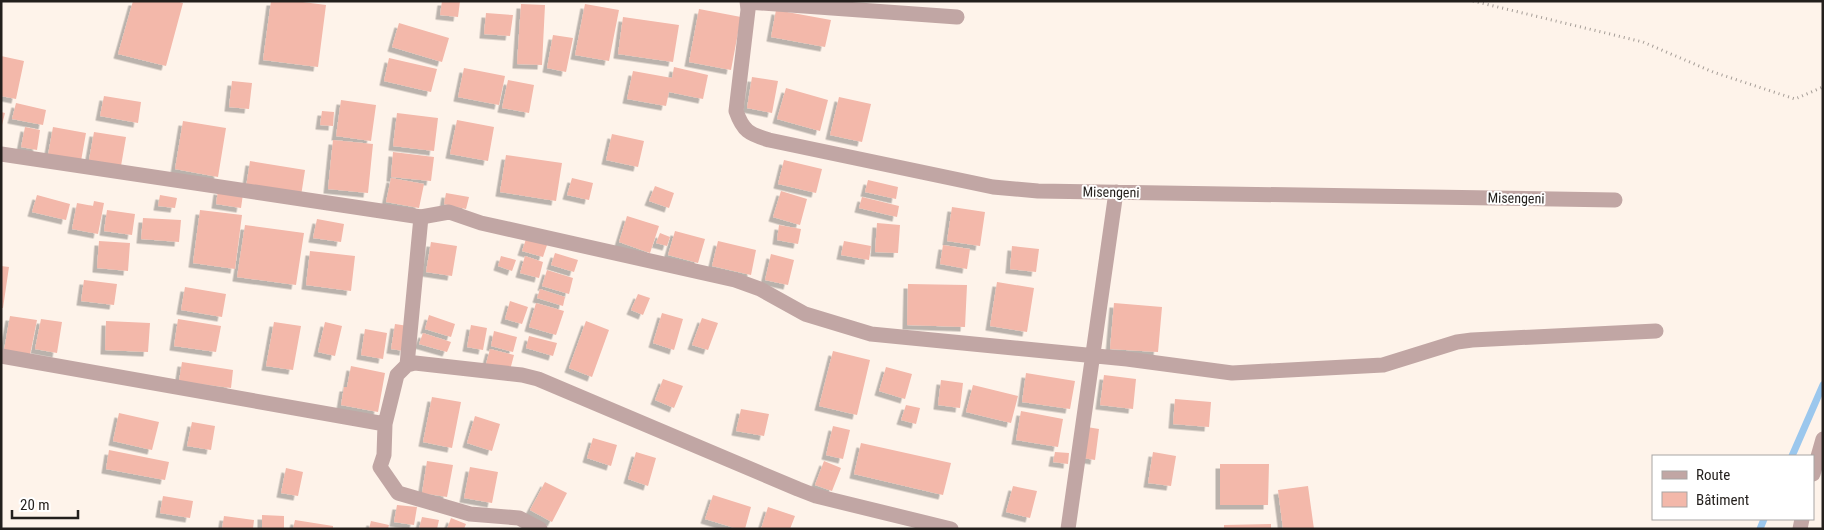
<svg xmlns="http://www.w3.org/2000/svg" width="1824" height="530" font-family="'Roboto Condensed',sans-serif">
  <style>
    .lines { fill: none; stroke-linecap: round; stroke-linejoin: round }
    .stream { stroke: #9bc7ed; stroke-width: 7 }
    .building { fill: #f3b8aa; filter: url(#shadow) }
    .path { stroke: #a59d97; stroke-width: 3; stroke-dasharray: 1 4; stroke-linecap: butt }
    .minor { stroke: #c1a6a4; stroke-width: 15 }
    .labels { text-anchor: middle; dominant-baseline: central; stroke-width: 4; stroke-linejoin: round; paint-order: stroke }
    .street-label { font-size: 14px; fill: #231f1c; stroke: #fff }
  </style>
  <defs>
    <filter id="shadow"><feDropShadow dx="-4.5" dy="4.5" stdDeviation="0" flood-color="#0004"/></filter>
  </defs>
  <rect width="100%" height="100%" fill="#fef3ea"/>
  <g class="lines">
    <path class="stream" d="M1792,456l31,-71
      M1760,529l4,-10"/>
  </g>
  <path class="building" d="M133,1h43l7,2 -17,63 -48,-12z
    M271,1h24l31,4 -8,62 -55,-7z
    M442,1h18l-2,16 -18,-2z
    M521,4l24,1 -3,60 -25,-1z
    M585,4l34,6 -10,51 -34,-6z
    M699,9l42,8 -10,53 -42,-8z
    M776,10l55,10 -6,27 -54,-10z
    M486,13l27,2 -3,21 -26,-2z
    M623,17l56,8 -6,37 -55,-8z
    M399,23l50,15 -7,24 -50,-15z
    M553,35l20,3 -7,34 -19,-4z
    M1,56l23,5 -8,38 -15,-3z
    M389,58l48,11 -6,23 -47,-11z
    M674,67l34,8 -5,24 -34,-7 -3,14 -39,-7 6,-28 39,7z
    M464,68l41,8 -6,29 -41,-8z
    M752,77l26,4 -6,32 -25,-5z
    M508,80l26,5 -5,28 -27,-5z
    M232,81l20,2 -3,26 -20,-2z
    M786,88l42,12 -8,31 -43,-12z
    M104,96l37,6 -3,21 -38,-7z
    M839,97l32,7 -9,38 -32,-7z
    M341,100l35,5 -5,36 -35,-5z
    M16,103l30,7 -3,15 -31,-6z
    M322,111l12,1 -1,14 -13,-1z
    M1,112l4,1 -3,12h-1z
    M397,113l41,5 -4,33 -41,-5z
    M457,120l37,7 -6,34 -38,-7z
    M183,121l43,7 -8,49 -43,-8z
    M25,127l15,3 -3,20 -16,-3z
    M53,127l33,6 -5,28 -33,-6z
    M94,132l32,5 -5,29 -32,-6z
    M612,134l32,7 -6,26 -32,-7z
    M333,140l40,4 -5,49 -40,-4z
    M393,152l41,5 -3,24 -40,-4z
    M506,155l56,8 -6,38 -56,-9z
    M784,160l38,9 -6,24 -38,-9z
    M250,161l55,9 -4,26 -55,-9z
    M391,178l33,6 -5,24 -33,-6z
    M572,178l21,5 -4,17 -22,-5z
    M868,180l30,7 -2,12 -31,-7z
    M655,186l19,7 -5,15 -20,-7z
    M218,190l25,4 -2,14 -25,-4z
    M781,191l26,8 -7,26 -27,-8z
    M446,193l23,4 -3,12 -22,-5z
    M37,195l33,9 -4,16 -34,-8z
    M160,195l17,3 -2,10 -17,-2z
    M862,197l37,9 -2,11 -38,-9z
    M94,201l10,2 -6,31 -26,-5 5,-26 16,3z
    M952,207l33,5 -5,34 -33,-5z
    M107,210l28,4 -3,21 -28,-4z
    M200,210l42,5 -7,54 -42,-6z
    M627,216l32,10 -9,27 -31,-11z
    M143,218l38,2 -2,22 -38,-3z
    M317,219l27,5 -3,18 -28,-4z
    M877,223l23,2 -2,28 -23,-1z
    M245,225l59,8 -8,52 -59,-8z
    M779,225l22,4 -3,15 -21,-4z
    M675,231l30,8 -7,24 -30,-8z
    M660,233l10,4 -3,9 -11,-3z
    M526,239l21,6 -4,12 -21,-6z
    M99,241l31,2 -2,28 -31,-3z
    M718,241l38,9 -5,25 -39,-9z
    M844,241l27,5 -2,14 -28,-5z
    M431,242l26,4 -5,30 -26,-4z
    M943,245l27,4 -3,20 -27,-5z
    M1012,246l27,3 -3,23 -26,-3z
    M310,251l45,5 -4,35 -45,-6z
    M555,253l23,7 -4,12 -23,-7z
    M771,254l23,6 -6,25 -23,-5z
    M501,256l15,4 -4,11 -14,-5z
    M525,256l18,6 -4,16 -19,-5z
    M1,266l8,1 -6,41h-2z
    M547,270l26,8 -4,16 -27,-8z
    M84,280l33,4 -3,21 -33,-4z
    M997,282l37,6 -7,44 -37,-6z
    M908,284l59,1 -2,42 -58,-2z
    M185,287l41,7 -4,23 -41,-7z
    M540,289l25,8 -2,9 -26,-8z
    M638,294l12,4 -7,17 -12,-5z
    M510,301l18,6 -6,17 -17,-5z
    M536,303l28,8 -8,24 -27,-8z
    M1114,303l48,4 -4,45 -48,-3z
    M662,313l21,6 -9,31 -21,-7z
    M429,315l26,9 -4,13 -26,-8z
    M10,316l27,4 -7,35 -26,-5z
    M702,318l16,5 -10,27 -16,-5z
    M41,319l21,3 -5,31 -22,-4z
    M178,319l43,7 -5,26 -42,-6z
    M106,321l44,2 -2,29 -43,-2z
    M586,321l23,9 -17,47 -23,-9z
    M274,322l27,4 -8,44 -27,-4z
    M325,322l17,4 -7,30 -17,-4z
    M395,324l13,2 -4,25 -13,-2z
    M471,325l16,3 -4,22 -16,-3z
    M365,329l22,4 -4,26 -22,-4z
    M494,331l23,6 -4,15 -22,-6z
    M423,333l28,9 -4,10 -28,-8z
    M529,336l28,7 -4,13 -27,-8z
    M490,349l24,6 -4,15 -24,-6z
    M833,351l37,9 -13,55 -38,-9z
    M182,362l51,8 -2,18 -52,-7z
    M351,366l34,7 -7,39 -37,-7 3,-18h3z
    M886,367l26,7 -7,25 -26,-8z
    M1026,373l49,8 -5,28 -48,-7z
    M1104,375l32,4 -3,30 -33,-4z
    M663,379l20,7 -9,22 -19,-8z
    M941,380l22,3 -3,25 -22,-3z
    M973,385l45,11 -7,27 -45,-11z
    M432,397l29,5 -9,46 -29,-6z
    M1175,399l36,3 -2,25 -36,-3z
    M906,405l14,3 -4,16 -15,-4z
    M741,409l28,5 -5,22 -28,-5z
    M1021,411l42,8 -5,28 -42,-7z
    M119,413l40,9 -7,28 -39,-9z
    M475,416l25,8 -8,27 -25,-8z
    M192,422l23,4 -4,24 -24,-4z
    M833,426l17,4 -7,29 -17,-4z
    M1087,427l12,2 -4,31 -12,-2z
    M593,438l24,7 -6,21 -24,-8z
    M861,443l90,20 -8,32 -89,-21z
    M109,450l60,12 -4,18 -59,-11z
    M636,452l20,6 -8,28 -20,-7z
    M1055,452l14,1 -1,11 -15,-2z
    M1153,452l23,4 -5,30 -23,-3z
    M427,461l26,4 -6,32 -25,-4z
    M824,461l17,7 -9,23 -17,-6z
    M1220,464h49l-1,41h-48z
    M470,467l28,5 -6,31 -28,-5z
    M286,468l17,4 -5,24 -17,-3z
    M545,482l22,11 -15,29 -22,-12z
    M1013,486l24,5 -7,27 -24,-6z
    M1308,486l6,43h-31l-5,-39z
    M713,495l38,12 -6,22h-7l-33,-10z
    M163,496l30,5 -3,17 -30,-5z
    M397,505l20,2 -3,18 -20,-3z
    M768,507l27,9 -5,13h-29z
    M262,515l22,1v13h-22z
    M224,516l30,4 -1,9h-31z
    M422,517l17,3 -2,9h-18z
    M451,518l15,6 -2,5h-17z
    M295,520l38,6v3h-40z
    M371,521l18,4 -1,4h-19z
    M1271,524v5h-47v-4z"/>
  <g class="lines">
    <path class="path" d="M1473,1l170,41 70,30 82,27 28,-12"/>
    <path class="minor" d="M747,1l1,9 -12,101c7,20 13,23 33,29l224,47 45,4 577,9
      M747,2l210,15
      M1,154l420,63 28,-5 32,11 254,57 25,9 45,25 66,20 256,25 105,14 151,-8 74,-23 15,-2 184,-9
      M1,356l384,68 -1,31 -4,12 18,26 72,21 49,4 21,11
      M407,365l14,-148
      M385,424l12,-49 10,-10 8,-2 107,12 16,4 260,110 18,7 135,33
      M1813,474l10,-35
      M1068,529l48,-337
      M1800,529l2,-10"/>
  </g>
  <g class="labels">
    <g class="street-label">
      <text transform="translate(1111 192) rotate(1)">Misengeni</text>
      <text transform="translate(1516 198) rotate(1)">Misengeni</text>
    </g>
  </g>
  <rect width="1824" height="530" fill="none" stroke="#231f1c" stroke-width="5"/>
  <rect x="1652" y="455" width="162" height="65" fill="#ffffff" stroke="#a7a5a4"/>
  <rect x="1662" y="471" width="25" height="8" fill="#c1a6a4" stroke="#a7a5a4"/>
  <text x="1696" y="480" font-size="15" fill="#231f1c">Route</text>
  <rect x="1662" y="492" width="25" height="15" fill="#f3b8aa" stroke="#a7a5a4"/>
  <text x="1696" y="505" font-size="15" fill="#231f1c">Bâtiment</text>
  <path d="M12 510v8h66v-8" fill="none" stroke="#231f1c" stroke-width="2.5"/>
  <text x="20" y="510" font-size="15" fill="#231f1c" stroke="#ffffff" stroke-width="4" paint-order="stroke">20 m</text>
</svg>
